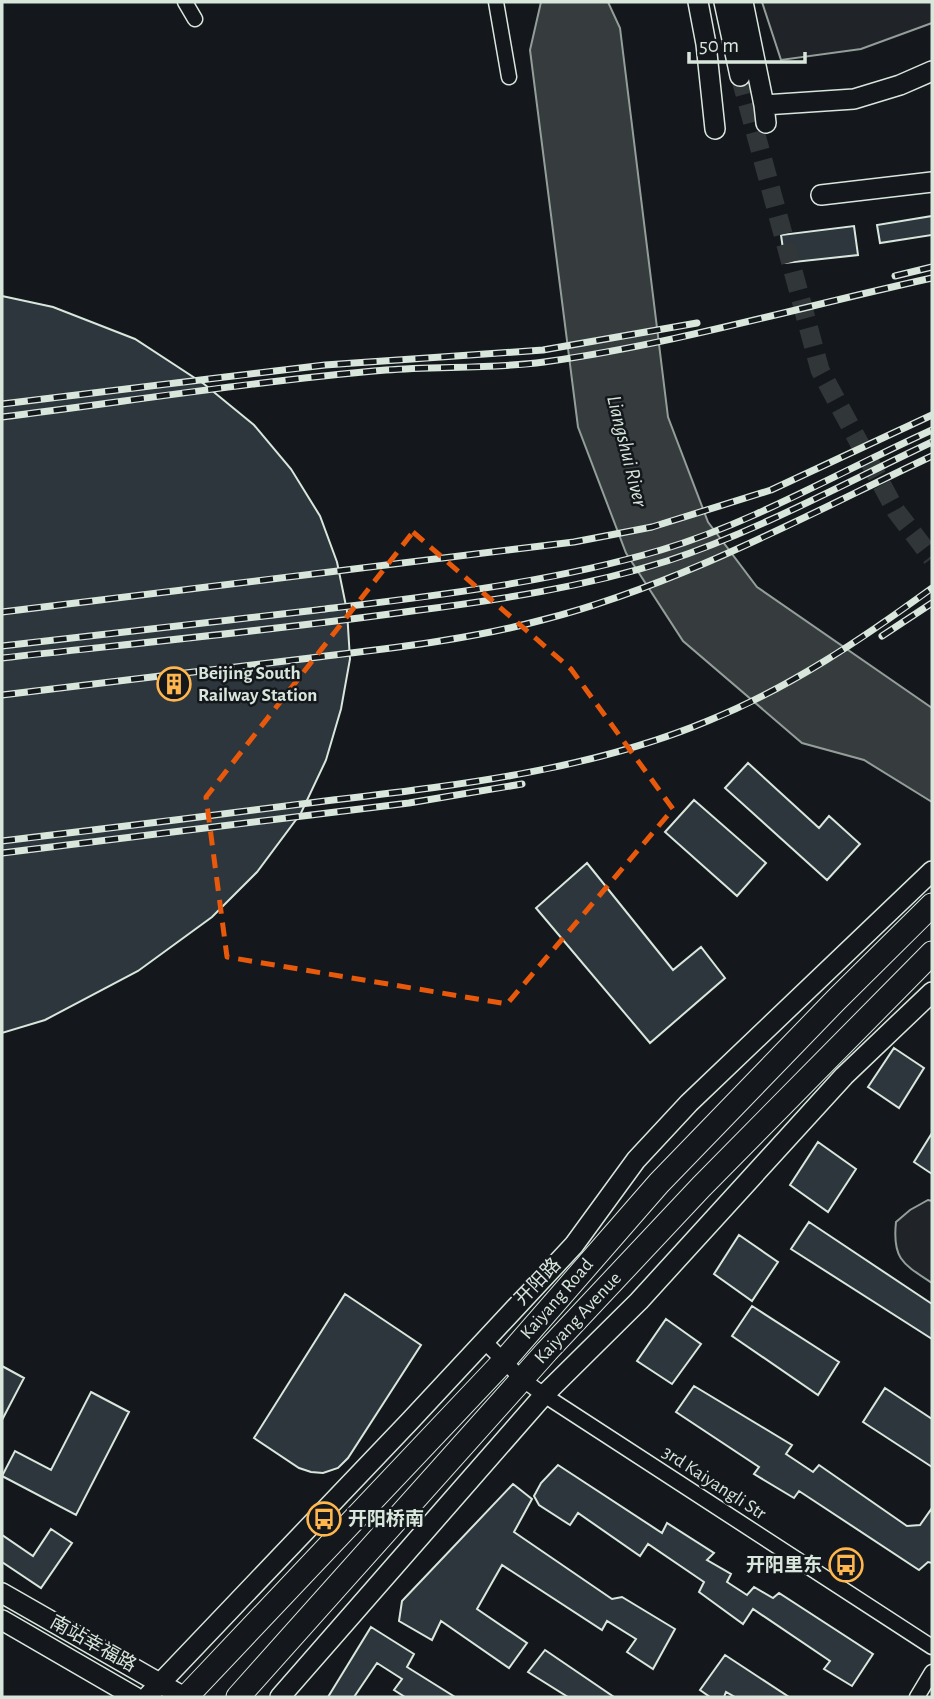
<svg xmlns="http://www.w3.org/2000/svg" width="934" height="1699" font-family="'Alegreya Sans','Noto Sans SC',sans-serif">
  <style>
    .green { fill: #202428; stroke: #939e99; stroke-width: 2 }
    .water { fill: #363b3e; stroke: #939e99; stroke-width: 2 }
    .building { fill: #2c363c; stroke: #d8e6dc; stroke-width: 2 }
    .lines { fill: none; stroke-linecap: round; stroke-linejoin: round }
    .secondary-tunnel { stroke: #313739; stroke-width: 19; stroke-dasharray: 19 10; stroke-linecap: butt }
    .street-casing { stroke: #d8e6dc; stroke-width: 17 }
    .secondary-casing { stroke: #d8e6dc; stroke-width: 22 }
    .primary-casing { stroke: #d8e6dc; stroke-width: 25 }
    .street { stroke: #14181c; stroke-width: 14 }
    .secondary { stroke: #14181c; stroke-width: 19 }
    .primary { stroke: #14181c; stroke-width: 23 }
    .rail-casing { stroke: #d8e6dc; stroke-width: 7 }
    .rail { stroke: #14181c; stroke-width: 4.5; stroke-dasharray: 13; stroke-linecap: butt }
    .marked { fill: none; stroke: #e8590c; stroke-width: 5; stroke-dasharray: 14 9; stroke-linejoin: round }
    .labels { text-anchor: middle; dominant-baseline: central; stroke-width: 5; stroke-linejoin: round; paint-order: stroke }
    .poi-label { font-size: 19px; font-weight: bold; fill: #d8e6dc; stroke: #14181c; text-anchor: start }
    .street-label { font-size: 19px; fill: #d8e6dc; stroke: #14181c }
    .water-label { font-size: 21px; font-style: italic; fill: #d8e6dc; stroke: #14181c }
  </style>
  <rect width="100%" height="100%" fill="#14181c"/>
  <path class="green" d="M762,2h170v21l-71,26 -80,11z
    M928,1200l4,1v82c-29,-19 -40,-24 -36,-61l14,-12z"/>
  <path class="water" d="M541,2h67l12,26 48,389 40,105 49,65 175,121v94l-68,-42 -62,-17 -119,-102 -57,-88 -48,-126 -48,-377z"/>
  <path class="building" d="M932,216v19l-52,8 -3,-18z
    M854,226l4,29 -73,8 -4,-28z
    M2,296l51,11 82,32 69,45 50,41 37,44 29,47 17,46 10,49 3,48 -9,50 -15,51 -25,53 -44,59 -45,45 -74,54 -93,49 -43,13z
    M748,763l71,65 10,-12 31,28 -33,36 -102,-92z
    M694,800l72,63 -29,33 -72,-64z
    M587,863l86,107 28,-23 24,31 -75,65 -114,-135z
    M894,1048l30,20 -25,40 -31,-21z
    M932,1133v41l-18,-12z
    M818,1142l38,27 -28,43 -38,-27z
    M809,1222l123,82v35l-141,-90z
    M739,1235l39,27 -26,39 -38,-27z
    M345,1294l76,51 -73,113 -10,10 -15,5 -12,-1 -12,-4 -45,-30z
    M752,1306l87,56 -21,33 -86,-59z
    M666,1319l35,25 -29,40 -35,-23z
    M2,1366l22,12 -22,42z
    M694,1386l98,59 -6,9 27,18 6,-7 88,61 13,-1 12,-17v55l-4,-1 -9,8 -120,-79 -5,7 -40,-24 5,-7 -83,-55z
    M885,1388l47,31v48l-69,-45z
    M91,1392l38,20 -53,103 -74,-39 13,-25 36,19z
    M558,1465l104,68 5,-10 47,30 -7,7 24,14 -4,8 20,13 7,-8 19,11 6,-5 94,61 -21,32 -28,-17 6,-8 -77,-52 -10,15 -44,-32 5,-10 -56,-38 -8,12 -62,-43 -8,12 -31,-20 -5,-9 7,-13z
    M513,1484l19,15 -18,33 98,67 10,-2 53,32 -22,40 -26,-17 9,-13 -29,-18 -5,9 -100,-65 -25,44 50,34 -18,25 -68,-47 -9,19 -33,-19 3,-20z
    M51,1529l21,14 -31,45 -39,-26v-27l31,21z
    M371,1627l43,27 -7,13 48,30h-50l-11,-7 8,-11 -25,-16 -23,34h-26z
    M545,1650l69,47h-46l-40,-25z
    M725,1655l64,42h-54l-9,-5 -2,5h-14l-10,-7z"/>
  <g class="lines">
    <path class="secondary-tunnel" d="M740,76l80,294 76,141 36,47"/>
    <defs>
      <path id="street" d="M185,2l10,17
        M496,2l13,75
        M484,1341l38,38 22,16 388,252
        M917,1697l15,-25"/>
      <path id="secondary" d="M698,2l8,42 9,85
        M724,2l16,74
        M743,2l21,103 2,18
        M764,105l90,-6 46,-14 32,-14
        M821,195l111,-13
        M2,1593l182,104
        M2,1620l133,77
        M147,1697l263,-276 164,-176 62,-85 53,-57 243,-232
        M280,1697l264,-302 95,-94 205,-225 88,-84"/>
      <path id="primary" d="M186,1697l317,-335 156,-179 177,-183 96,-95
        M238,1697l309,-346 154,-164 231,-234"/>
    </defs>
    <use href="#street" class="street-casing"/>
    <use href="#secondary" class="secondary-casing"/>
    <use href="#primary" class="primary-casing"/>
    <use href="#street" class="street"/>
    <use href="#secondary" class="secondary"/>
    <use href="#primary" class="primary"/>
    <defs>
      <path id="rail" d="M895,276l37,-9
        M2,404l323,-39 218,-15 154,-27
        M2,417c128,-16 255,-36 384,-47 52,-4 106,-1 158,-8 131,-18 259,-56 388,-84
        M2,612l572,-70 78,-15 119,-37 161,-75
        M882,636l50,-33
        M2,646c105,-12 210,-24 315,-36 116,-14 232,-27 344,-60 94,-28 182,-80 271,-120
        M2,658c137,-15 274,-28 410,-47 86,-11 172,-24 255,-50 91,-30 178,-78 265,-119
        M2,695c100,-12 200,-24 300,-36 80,-10 162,-18 240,-39 137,-35 263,-104 390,-164
        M2,841c110,-13 221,-27 331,-41 127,-15 258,-30 377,-80 81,-33 152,-81 222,-132
        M2,853l407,-50 113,-19"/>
    </defs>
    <use href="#rail" class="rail-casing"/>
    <use href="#rail" class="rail"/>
  </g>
  <path class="marked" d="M413,532l158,137 102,140 -166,195 -280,-47 -21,-160z"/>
  <defs>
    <symbol id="building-ring" viewBox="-11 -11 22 22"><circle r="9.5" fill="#14181c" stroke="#ffb74d" stroke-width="1.5"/><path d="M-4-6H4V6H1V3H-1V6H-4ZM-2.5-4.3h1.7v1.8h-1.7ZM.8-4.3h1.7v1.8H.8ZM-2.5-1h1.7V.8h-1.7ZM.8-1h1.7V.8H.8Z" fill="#ffb74d"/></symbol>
    <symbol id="bus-ring" viewBox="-11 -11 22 22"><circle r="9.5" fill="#14181c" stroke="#ffb74d" stroke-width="1.5"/><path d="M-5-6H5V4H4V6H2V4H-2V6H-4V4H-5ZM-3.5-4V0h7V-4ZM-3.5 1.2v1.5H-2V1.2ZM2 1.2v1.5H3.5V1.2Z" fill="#ffb74d"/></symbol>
  </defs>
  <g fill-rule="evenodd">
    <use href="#building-ring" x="155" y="665" width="38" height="38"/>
    <use href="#bus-ring" x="305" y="1500" width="38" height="38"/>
    <use href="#bus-ring" x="827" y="1546" width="38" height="38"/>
  </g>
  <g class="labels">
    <g class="poi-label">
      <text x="198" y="673">Beijing South<tspan x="198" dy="22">Railway Station</tspan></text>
      <text x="348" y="1519">开阳桥南</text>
      <text x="822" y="1565" text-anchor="end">开阳里东</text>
    </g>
    <g class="street-label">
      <text transform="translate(538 1282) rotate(-46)">开阳路</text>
      <text transform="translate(557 1299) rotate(-49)">Kaiyang Road</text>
      <text transform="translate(578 1318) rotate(-47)">Kaiyang Avenue</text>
      <text transform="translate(714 1483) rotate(33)">3rd Kaiyangli Str</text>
      <text transform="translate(93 1644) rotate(29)">南站幸福路</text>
    </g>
    <g class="water-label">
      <text transform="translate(627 451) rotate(76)">Liangshui River</text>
    </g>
  </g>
  <rect width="934" height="1699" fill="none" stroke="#d8e6dc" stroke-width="7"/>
  <path d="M689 52v10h116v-10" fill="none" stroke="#d8e6dc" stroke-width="3.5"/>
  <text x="699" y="52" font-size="21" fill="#d8e6dc" stroke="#14181c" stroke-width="5" paint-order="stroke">50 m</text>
</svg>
